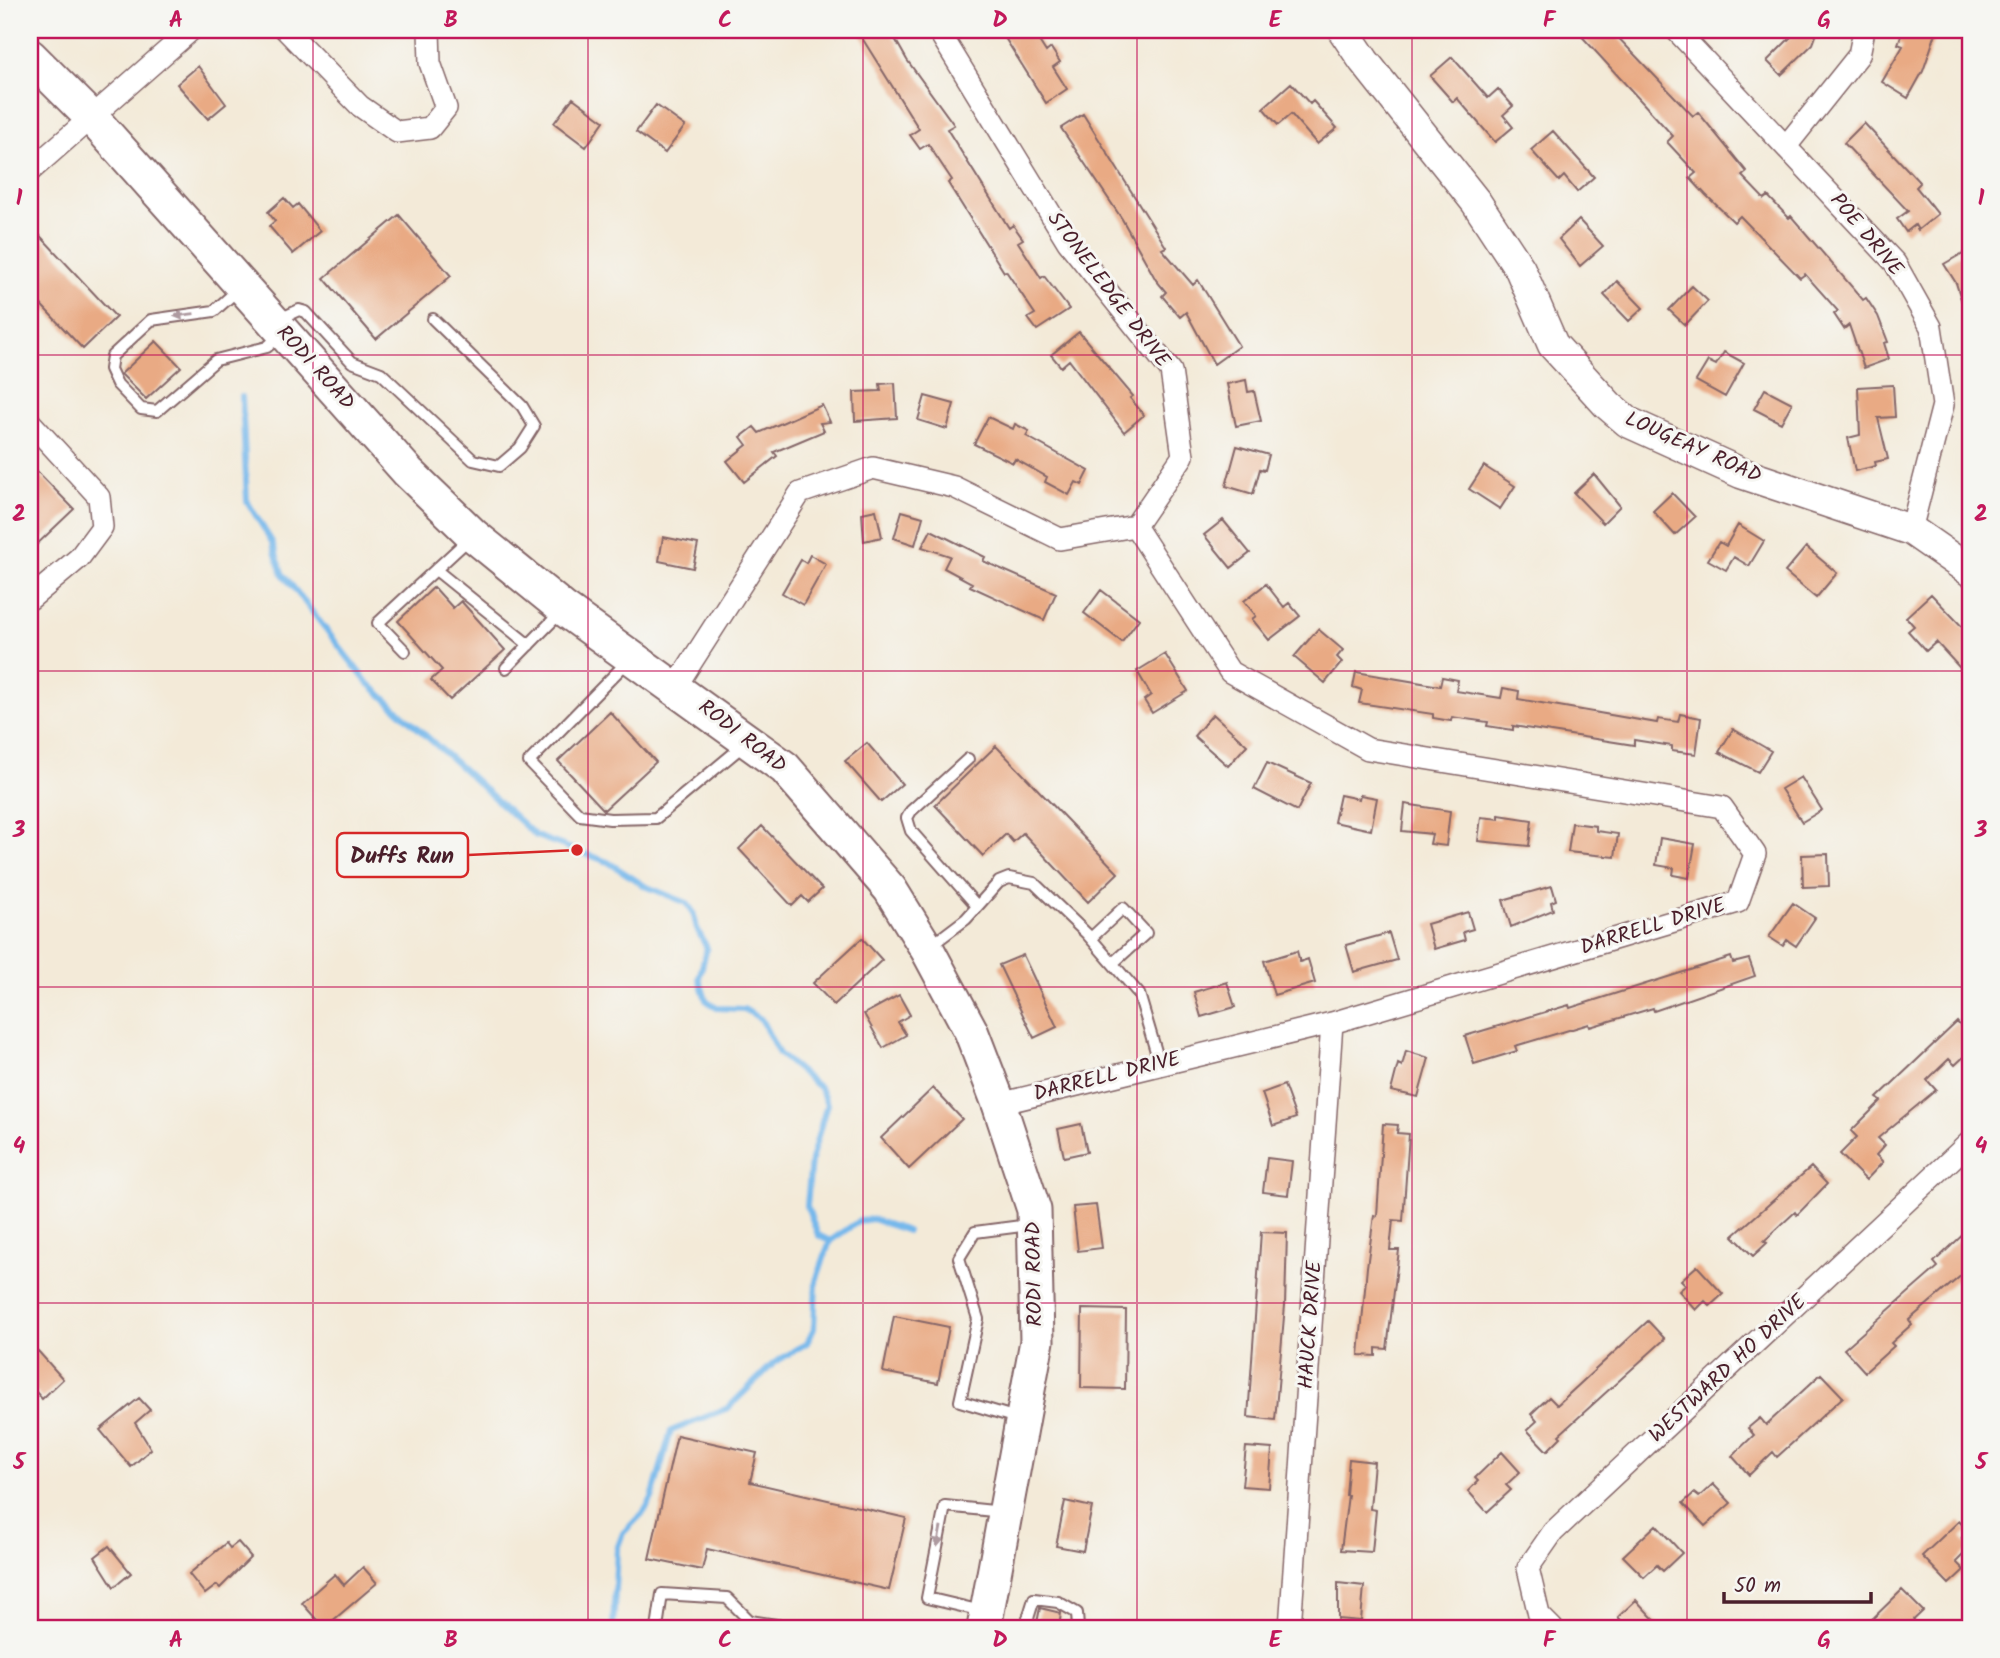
<svg xmlns="http://www.w3.org/2000/svg" width="2000" height="1658" font-family="Kalam,sans-serif">
  <style>
    .lines { fill: none; stroke-linecap: round; stroke-linejoin: round }
    .stream { stroke: #76b8eb; stroke-width: 6 }
    .building { fill: #e9aa84 }
    .lane-casing { stroke: #856668; stroke-width: 14 }
    .street-casing { stroke: #856668; stroke-width: 24 }
    .secondary-casing { stroke: #856668; stroke-width: 33 }
    .primary-casing { stroke: #856668; stroke-width: 37 }
    .lane { stroke: #fff; stroke-width: 10 }
    .street { stroke: #fff; stroke-width: 21 }
    .secondary { stroke: #fff; stroke-width: 30 }
    .primary { stroke: #fff; stroke-width: 33 }
    .oneway { fill: #ae9aa0 }
    .grid { fill: none; stroke: #c2185b; stroke-width: 2; stroke-opacity: 0.55 }
    .labels { text-anchor: middle; dominant-baseline: central; stroke-width: 6; stroke-linejoin: round; paint-order: stroke }
    .street-label { font-size: 21px; fill: #4a1f2b; stroke: #f6f6f2 }
    .leader { fill: none; stroke: #d62828; stroke-width: 2.5 }
    .callout-dot { fill: #d62828; stroke: #f6f6f2; stroke-width: 2.5 }
    .callout { fill: #f6f6f2; stroke: #d62828; stroke-width: 2.5 }
    .callout-label { font-size: 23px; text-anchor: middle; font-weight: bold; fill: #4a1f2b }
    .neatline { fill: none; stroke: #c2185b; stroke-width: 2.5 }
    .grid-label { font-size: 23px; text-anchor: middle; font-weight: bold; fill: #c2185b }
  </style>
  <rect width="100%" height="100%" fill="#f6f6f2"/>
  <filter id="ink" filterUnits="userSpaceOnUse"><feTurbulence type="fractalNoise" baseFrequency=".0143" numOctaves="2"/><feDisplacementMap in="SourceGraphic" scale="14" xChannelSelector="R" yChannelSelector="G"/><feConvolveMatrix kernelMatrix="1 2 1 2 8 2 1 2 1" color-interpolation-filters="sRGB"/></filter>
  <filter id="wash" filterUnits="userSpaceOnUse"><feTurbulence type="fractalNoise" baseFrequency=".00686" numOctaves="4" result="noise"/><feDisplacementMap in="SourceGraphic" scale="28" xChannelSelector="R" yChannelSelector="G"/><feGaussianBlur stdDeviation="1.57" result="paint"/><feColorMatrix in="noise" values="0 0 0 0 0 0 0 0 0 0 0 0 0 0 0 0 0 1.4 0 .05"/><feComposite in="paint" operator="in"/></filter>
  <g filter="url(#wash)">
    <rect width="100%" height="100%" fill="#f3ead8"/>
    <g class="lines">
      <path class="stream" d="M242,397l5,104 25,41 10,31 84,108 170,155 72,26 37,24 42,17 6,9 4,17 10,19 -8,30 7,22 11,8 27,1 17,10 18,35 41,34 7,16 -16,56 -4,46 11,29 12,6 29,-20 13,-2 35,12
        M613,1628l4,-79 6,-16 21,-21 8,-14 19,-67 57,-23 46,-45 33,-20 7,-14 2,-48 14,-40"/>
    </g>
    <g id="blocks">
      <path class="building" d="M857,30h33l17,30 47,65 -7,4 62,99 4,-3 10,14 -5,3 23,36 3,-2 25,33 -32,21 -9,-12 7,-4 -29,-43 -2,1 -56,-89 4,-3 -24,-36 -8,5 -10,-14 9,-6z
        M1000,30h32l14,22 5,-4 9,14 -7,5 14,22 -21,14z
        M1576,30h35l82,86 5,-4 49,60 -5,4 22,23 4,-3 21,22 2,-2 72,84 3,-2 12,18 10,26 -4,1 5,16 -25,9 -15,-43 -5,4 -10,-15 4,-3 -33,-37 -5,4 -60,-62 -6,6 -28,-27 -16,-17 6,-5 -29,-31 6,-6z
        M1794,30h24l-5,14 -32,31 -14,-14 24,-24z
        M1903,30h34l-14,41 -15,27 -26,-16 21,-36 -5,-2z
        M1452,57l36,41 10,-9 15,17 -10,9 10,12 -18,15 -38,-44 -4,4 -23,-26z
        M198,66l28,38 -18,15 -31,-35z
        M1291,83l19,21 3,-3 24,27 -20,16 -26,-30 -13,11 -15,-17z
        M573,98l31,23 -18,26 -32,-24z
        M656,105l29,21 -20,27 -29,-21z
        M1083,114l83,133 -4,2 31,36 5,-5 41,66 -25,18 -28,-52 -6,5 -18,-21 4,-4 -10,-12 -34,-61 -61,-91z
        M1864,123l56,60 -4,4 22,27 -20,16 -3,-5 -9,7 -9,-13 11,-8 -64,-68z
        M1553,131l41,46 -17,15 -13,-16 -5,5 -28,-31z
        M284,198l9,10 5,-4 22,27 -27,23 -24,-28 6,-5 -7,-9z
        M399,215l52,61 -75,63 -52,-61z
        M1579,220l24,26 -23,20 -21,-27z
        M30,225l86,92 -33,32 -53,-56z
        M1963,253l7,11v54h-3l-11,-35 -12,-19z
        M1617,281l26,27 -14,13 -25,-26z
        M1692,286l16,15 -23,24 -16,-15z
        M1079,332l54,64 -3,2 14,17 -20,17 -55,-72 -8,7 -10,-12z
        M156,341l25,26 -35,32 -25,-25z
        M1724,352l20,11 -19,34 -29,-16 12,-20 8,4z
        M1246,380l2,12 6,-1 7,30 -25,5 -9,-42z
        M895,383l2,35 -42,3 -1,-29 27,-1 -1,-7z
        M1893,385l2,32 -17,1 10,41 -13,3 1,4 -21,5 -7,-33 12,-3 -2,-48z
        M1765,389l27,14 -11,20 -27,-14z
        M925,396l29,8 -7,25 -29,-9z
        M822,405l8,17 -10,1 4,8 -50,21 3,4 -33,26 -17,-21 20,-16 -6,-8 13,-10 5,6z
        M988,417l25,12 2,-5 14,7 -3,5 63,35 -7,14 -6,-3 -7,13 -24,-13 2,-5 -32,-18 -2,4 -39,-19z
        M1237,446l32,9 -4,15 -5,-1 -7,25 -27,-8z
        M30,464l44,45 -44,42z
        M1484,466l31,20 -15,23 -31,-20z
        M1594,474l26,32 -17,17 -29,-30z
        M1672,493l23,24 -20,18 -22,-24z
        M876,510l6,27 -18,4 -2,-28z
        M902,511l21,6 -8,28 -21,-7z
        M1223,520l27,33 -19,15 -27,-33z
        M1738,525l26,16 -15,25 -15,-9 -8,13 -18,-10 11,-18 7,4z
        M931,530l54,27 -2,4 73,32 -12,27 -74,-34 2,-3 -28,-15 6,-12 -28,-9z
        M663,537l35,7 -5,24 -34,-7z
        M1806,547l31,26 -21,25 -31,-26z
        M810,555l16,9 -23,41 -21,-12 19,-33 5,3z
        M1266,584l18,23 5,-4 11,13 -31,24 -17,-21 4,-3 -12,-15z
        M434,587l19,21 8,-7 44,49 -55,50 -19,-20 11,-10 -44,-49z
        M1101,590l38,29 -17,23 -38,-29z
        M1931,594l39,41v44l-34,-37 -10,9 -18,-20 6,-5 -8,-9z
        M1318,629l25,21 -6,7 5,5 -17,21 -31,-26z
        M1165,654l23,37 -36,22 -8,-13 7,-5 -14,-24z
        M1356,672l84,14 2,-9 16,3 -2,11 45,7 2,-10 16,3 -1,8 139,24 1,-4 20,3 2,-8 21,4 -5,36 -24,-3v-5l-38,-6v5l-121,-19v4l-26,-4 1,-4 -36,-5 -1,4 -18,-3v-4l-74,-11 3,-13 -9,-3z
        M610,712l46,50 -52,48 -46,-49z
        M1213,714l34,31 -19,21 -34,-30z
        M1733,729l38,22 -13,21 -39,-20z
        M867,743l35,41 -21,18 -36,-41z
        M996,746l122,127 -30,29 -65,-69 -10,9 -7,-8 -23,22 -48,-51z
        M1267,763l44,20 -14,28 -43,-22z
        M1801,777l21,33 -20,12 -21,-33z
        M1340,795l19,4 1,-4 17,3 -6,32 -37,-8z
        M1405,804l45,7 -4,35 -16,-2 2,-10 -30,-3z
        M1499,815l33,5 -3,26 -51,-5 3,-24 18,2z
        M1572,823l24,3v5l22,3 -3,23 -47,-5z
        M762,826l60,63 -14,13 -6,-6 -10,10 -53,-57z
        M1660,838l35,6 -6,34 -16,-3 1,-7 -18,-3z
        M1828,854l1,32 -26,1 -1,-32z
        M1552,886l4,14 -5,2 2,8 -42,17 -8,-27z
        M1793,903l22,15 -19,28 -9,-6 -4,6 -14,-9z
        M1468,912l5,17 -10,3 2,8 -31,9 -7,-25z
        M1389,933l8,27 -43,12 -8,-27z
        M862,938l20,22 -48,45 -21,-22z
        M1297,951l3,11 8,-3 7,24 -41,12 -10,-34z
        M1023,955l34,72 -23,11 -35,-73z
        M1731,957l2,6 16,-4 6,17 -101,35 -1,-3 -63,19 -1,-3 -74,22 2,5 -43,13 -9,-28 104,-31 1,3z
        M1227,982l8,25 -34,10 -7,-25z
        M899,995l11,20 -12,7 8,13 -23,13 -19,-34z
        M1957,1022l6,7 7,-7v29l-15,14 -6,-6 -22,21 9,10 -58,48 7,7 -9,10 7,7 -17,18 -26,-26 17,-17 -6,-6 30,-30 -4,-3z
        M1406,1051l23,7 -11,39 -27,-6 7,-27 4,2z
        M1284,1085l12,33 -23,8 -11,-33z
        M933,1088l29,31 -53,50 -28,-31z
        M1081,1124l6,28 -23,5 -6,-28z
        M1383,1124l15,1 -1,8 12,1 -6,87 -10,-1 -3,30h9l-12,99 -11,-1v8l-17,-1 8,-88 7,-52 3,1z
        M1267,1158l25,3 -4,34 -25,-3z
        M1811,1167l16,17 -30,31 -2,-3 -31,29 3,2 -14,13 -20,-20z
        M1096,1205l6,43 -24,3 -5,-44z
        M1970,1228v40l-61,52 3,4 -21,19 3,3 -29,26 -21,-23 94,-82 -4,-5z
        M1261,1232l26,1 -2,72 -10,115 -27,-3z
        M1697,1266l26,28 -13,12 -5,-5 -9,9 -17,-19 7,-6 -5,-5z
        M1082,1309l44,1 -1,79 -44,-1z
        M894,1316l55,11 -11,56 -55,-11z
        M1648,1321l17,18 -106,96 2,2 -14,14 -20,-21 10,-9 -6,-7 18,-17 8,8z
        M38,1351l25,28 -21,20 -12,-14v-27z
        M1821,1374l22,23 -66,60 -4,-5 -24,23 -17,-19 22,-21 -6,-7 12,-10 6,7z
        M139,1398l11,12 -15,13 16,26 -20,18 -31,-37z
        M677,1435l80,18 -7,29 156,36 -17,72 -182,-41 -5,21 -53,-11z
        M1246,1447l26,2 -3,39 -27,-2z
        M1502,1452l18,20 -14,13 5,5 -24,22 -19,-21 10,-10 -3,-3z
        M1349,1459l25,3 -4,47 6,1 -4,42 -31,-2 7,-55h-2z
        M1713,1484l18,19 -26,23 -22,-23 11,-10 5,4z
        M1065,1501l27,6 -9,44 -27,-5z
        M1959,1521l10,11 -7,6 8,10 -14,14 8,8 -15,14 -27,-28z
        M1656,1525l26,28 -19,18 -6,-6 -13,12 -21,-21z
        M238,1542l13,15 -31,31 -3,-3 -12,9 -16,-20 37,-31 4,5z
        M109,1546l22,27 -17,14 -19,-30z
        M363,1567l14,16 -53,45 -22,-25 33,-29 9,11z
        M1338,1583l26,3 -3,35 -23,-2z
        M1902,1590l21,21 -18,17h-42z
        M1636,1600l26,28h-34l-10,-11z
        M1040,1608l21,5 -2,15h-23z"/>
    </g>
  </g>
  <g filter="url(#ink)">
    <use href="#blocks" fill-opacity="0" stroke="#856668" stroke-width="2"/>
    <g class="lines">
      <defs>
        <path id="lane" d="M240,288l-26,23 -63,9 -39,36 -2,13 7,15 24,25 16,2 59,-51 51,-13 15,-13
          M277,320l22,-10 7,2 46,50 29,11 92,87 26,6 21,-18 14,-22 -12,-20 -89,-87
          M436,570l93,75
          M405,651l-27,-28 93,-86
          M628,661l-99,101 51,53 30,4 46,-1 89,-74
          M506,668l56,-57
          M968,759l-57,52 -4,7 4,13 66,75
          M1091,938l32,-30 23,25 -33,30
          M929,947l37,-28 33,-37 10,-4 25,5 53,51 52,60 21,71
          M1020,1419l-60,-18 18,-82 -19,-61 16,-26 54,-7
          M982,1611l-55,-13 18,-92 58,6
          M657,1628l5,-34 65,4 23,23 46,7
          M1025,1628l9,-29 24,3 19,11 1,15"/>
        <path id="street" d="M286,30l74,76 37,26 33,-4 16,-20 -16,-45 -1,-33
          M1676,30l219,233 36,64 12,78 -32,125
          M1787,145l72,-90 5,-25
          M30,171l161,-141
          M30,422l69,75 3,30 -23,31 -49,41
          M676,686l124,-193 73,-25 81,19 106,52 75,-13 48,-70 -12,-85 -103,-129 -130,-212
          M999,1104l333,-81 406,-121 17,-48 -33,-47 -354,-58 -138,-77 -95,-146
          M1290,1628l42,-605
          M1552,1628l-13,-13 -11,-47 25,-36 417,-390"/>
        <path id="secondary" d="M1343,30l21,31 112,141 44,67 33,76 55,60 20,17 113,51 170,57 59,41"/>
        <path id="primary" d="M30,56l62,62 316,354 65,63 91,74 221,159 105,121 37,60 44,82 28,73 35,106 3,131 -53,287"/>
      </defs>
      <use href="#lane" class="lane-casing"/>
      <use href="#street" class="street-casing"/>
      <use href="#secondary" class="secondary-casing"/>
      <use href="#primary" class="primary-casing"/>
      <use href="#lane" class="lane"/>
      <use href="#street" class="street"/>
      <use href="#secondary" class="secondary"/>
      <use href="#primary" class="primary"/>
    </g>
    <defs><path id="oneway-solid" d="M-6-.8H1V-3.2L6.5 0L1 3.2V.8H-6Z" transform="scale(1.75)"/></defs>
    <g class="oneway">
      <use href="#oneway-solid" transform="translate(184 315) rotate(173)"/>
      <use href="#oneway-solid" transform="translate(939 1537) rotate(101)"/>
    </g>
  </g>
  <path class="grid" d="M313,30v1598M588,30v1598M863,30v1598M1137,30v1598M1412,30v1598M1687,30v1598M30,355h1940M30,671h1940M30,987h1940M30,1303h1940"/>
  <g class="labels">
    <g class="street-label">
      <text transform="translate(1866 235) rotate(50)">POE DRIVE</text>
      <text transform="translate(1108 290) rotate(53)">STONELEDGE DRIVE</text>
      <text transform="translate(315 368) rotate(48)">RODI ROAD</text>
      <text transform="translate(1693 448) rotate(24)">LOUGEAY ROAD</text>
      <text transform="translate(742 737) rotate(38)">RODI ROAD</text>
      <text transform="translate(1653 927) rotate(-17)">DARRELL DRIVE</text>
      <text transform="translate(1107 1077) rotate(-14)">DARRELL DRIVE</text>
      <text transform="translate(1035 1274) rotate(-91)">RODI ROAD</text>
      <text transform="translate(1311 1325) rotate(-86)">HAUCK DRIVE</text>
      <text transform="translate(1728 1369) rotate(-43)">WESTWARD HO DRIVE</text>
    </g>
  </g>
  <path class="leader" d="M577 850L468 855"/>
  <circle class="callout-dot" cx="577" cy="850" r="7"/>
  <rect class="callout" x="337" y="833" width="131" height="44" rx="7"/>
  <g class="callout-label">
    <text x="402" y="863">Duffs Run</text>
  </g>
  <rect width="2000" height="1658" fill="none" stroke="#f6f6f2" stroke-width="77"/>
  <path d="M1724 1592v10h147v-10" fill="none" stroke="#4a1f2b" stroke-width="3.5"/>
  <text x="1734" y="1592" font-size="21" fill="#4a1f2b" stroke="#f6f6f2" stroke-width="5" paint-order="stroke">50 m</text>
  <rect x="38" y="38" width="1924" height="1582" class="neatline"/>
  <g class="grid-label">
    <text x="176" y="27">A</text>
    <text x="451" y="27">B</text>
    <text x="725" y="27">C</text>
    <text x="1000" y="27">D</text>
    <text x="1275" y="27">E</text>
    <text x="1549" y="27">F</text>
    <text x="1824" y="27">G</text>
    <text x="19" y="205">1</text>
    <text x="1981" y="205">1</text>
    <text x="19" y="521">2</text>
    <text x="1981" y="521">2</text>
    <text x="19" y="837">3</text>
    <text x="1981" y="837">3</text>
    <text x="19" y="1153">4</text>
    <text x="1981" y="1153">4</text>
    <text x="19" y="1469">5</text>
    <text x="1981" y="1469">5</text>
    <text x="176" y="1647">A</text>
    <text x="451" y="1647">B</text>
    <text x="725" y="1647">C</text>
    <text x="1000" y="1647">D</text>
    <text x="1275" y="1647">E</text>
    <text x="1549" y="1647">F</text>
    <text x="1824" y="1647">G</text>
  </g>
</svg>
